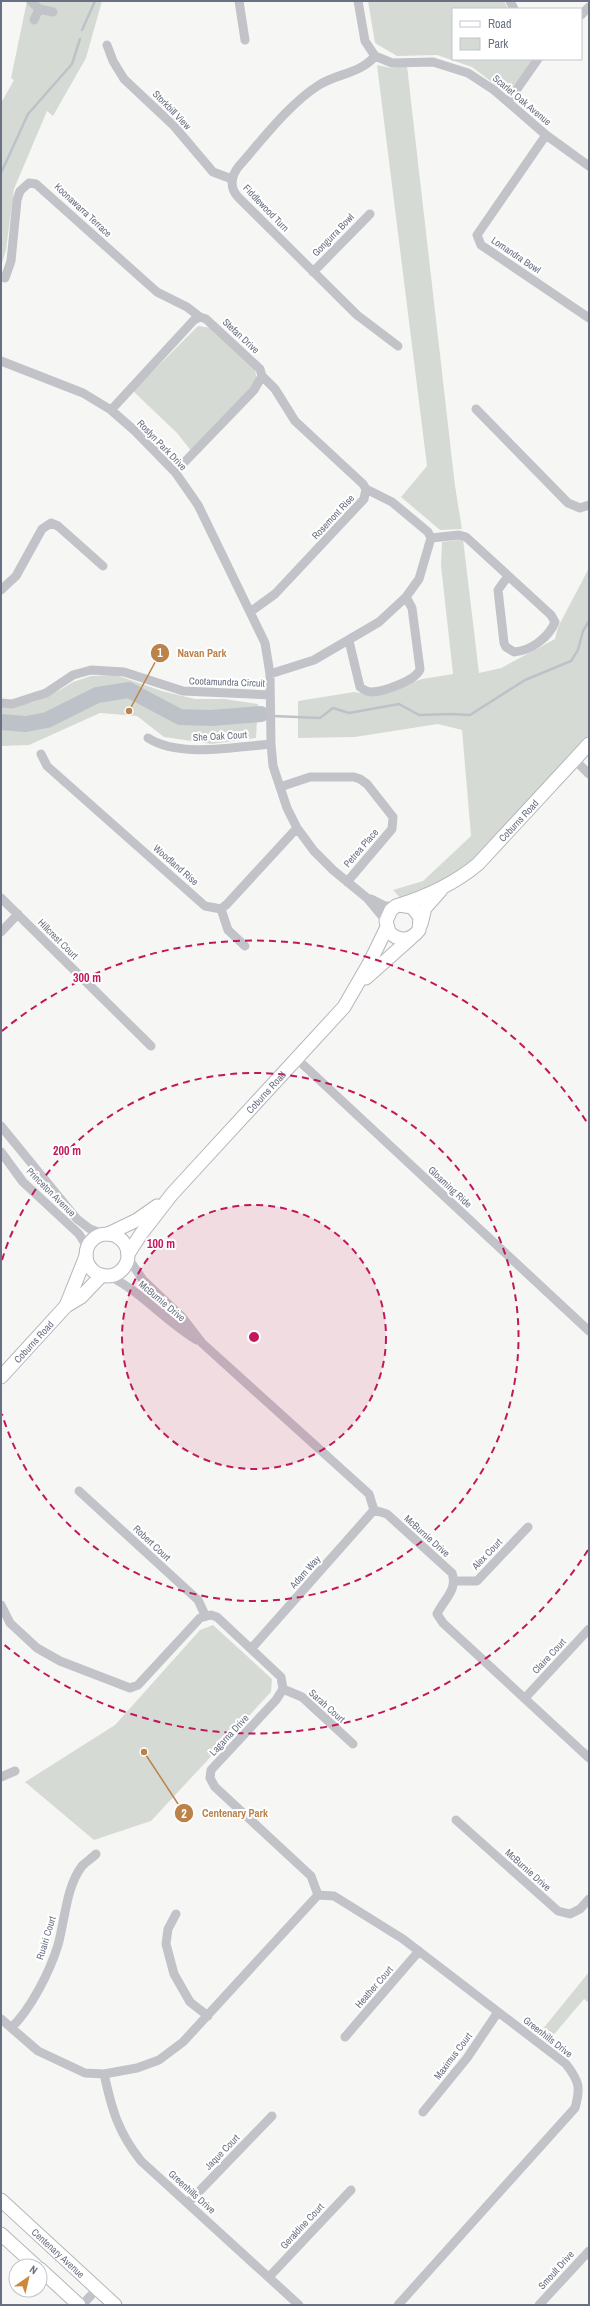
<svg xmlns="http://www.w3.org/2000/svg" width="590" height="2306" font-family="'Archivo Narrow',sans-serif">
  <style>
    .green { fill: #d5dbd4 }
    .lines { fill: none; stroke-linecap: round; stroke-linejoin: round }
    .stream { stroke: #bdc2c9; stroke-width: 2.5 }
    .river { stroke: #bdc2c9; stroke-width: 16 }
    .secondary-casing { stroke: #b4b6bc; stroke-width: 15 }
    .street { stroke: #c1c3c8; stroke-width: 9 }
    .secondary { stroke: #fff; stroke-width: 13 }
    .ring { fill: none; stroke: #c2185b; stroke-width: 2; stroke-dasharray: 7 5 }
    .labels { text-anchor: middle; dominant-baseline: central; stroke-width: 4; stroke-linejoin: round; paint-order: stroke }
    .street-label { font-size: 10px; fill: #697082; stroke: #fff }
    .centre { fill: #c2185b; stroke: #fff; stroke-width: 2 }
    .ring-label { font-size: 12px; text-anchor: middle; font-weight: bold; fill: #c2185b; stroke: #fff; stroke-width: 4; stroke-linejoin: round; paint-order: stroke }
    .leader { fill: none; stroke: #bb824a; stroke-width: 1.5 }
    .callout-dot { fill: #bb824a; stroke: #fff; stroke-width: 1.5 }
    .mark-label { font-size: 12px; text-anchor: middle; font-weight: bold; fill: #fff }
    .callout-label { font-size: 11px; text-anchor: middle; font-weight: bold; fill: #bb824a; stroke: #fff; stroke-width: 4; stroke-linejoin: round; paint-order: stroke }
  </style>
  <rect width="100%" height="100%" fill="#f6f7f4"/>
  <path class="green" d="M27,1h75l-16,57 -33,58 -6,-5 -33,78 -8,61 -5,16v-163l13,-23 -3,-2z
    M368,1h136l4,8h-55v50h82l-22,28 -12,2 -29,-22 -35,-12 -40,1 -22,-13z
    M377,65l14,3 16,-2 48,420 7,43 -22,1 -39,-33 26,-31z
    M198,326l14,2 43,41 2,12 -65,71 -15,-19 -44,-42z
    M463,539l16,134 22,-5 54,-29 3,-12 31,-59v171l-115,127 -70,36 -11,-12 30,-9 48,-45 -9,-106 -24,-6 -83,13 -57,1v-37l56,-9 19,3 49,-16 31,-5 -12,-108 1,-24z
    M116,675l46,16 33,8h30l33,5 -2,34 -44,6 -48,-7 -27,-21 -37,-3 -71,32 -28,1v-38l33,-6 26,-12 13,-8 18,-6z
    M213,1625l59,54 -1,13 -120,129 -57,19 -69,-58 90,-57 85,-95z
    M589,1972v31l-5,-4 -33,39 -9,-8z"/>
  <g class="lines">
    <path class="stream" d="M82,30l13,-29
      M1,173l27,-59 44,-50 8,-25
      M261,714l7,1
      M273,716l47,2 13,-10 16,5 50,-9 20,11 32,-1 19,1 55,-35 46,-19 7,-11 5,-19 6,-10"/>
    <path class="river" d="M1,722l25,2 21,-4 50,-25 32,-5 51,27 31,1 50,-4"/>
    <defs>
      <g id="secondary">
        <path id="s1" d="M399,905l13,2 8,10 -1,13c-8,11 -20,12 -30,2l-3,-11 5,-11 5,-4c30,-9 58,-22 82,-42l111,-120"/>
        <path d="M421,924l4,-16 16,-18"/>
        <path d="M366,978l45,-40"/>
        <path d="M108,1234l29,-14 20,-14"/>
        <circle cx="107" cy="1255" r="21"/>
        <path id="s2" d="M128,1254l13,-20 31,-40 172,-187 26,-45 17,-35"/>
        <path d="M66,1306l20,-50"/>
        <path id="s3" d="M1,1377l65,-71 15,-9 21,-22"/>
        <path id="s4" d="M1,2200l114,105"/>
        <path d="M1,2234l35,32"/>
        <path d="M40,2269l39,36"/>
      </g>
    </defs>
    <use href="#secondary" class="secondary-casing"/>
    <path class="street" d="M31,1l8,8 14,3
      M239,1l6,39
      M358,1l7,40 10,15 17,7 41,-1 35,11 26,17 52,45 43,31
      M510,1l4,8
      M581,15l8,-8
      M34,20l5,-11
      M107,45l6,16 11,18 50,47 39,46 19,7
      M375,56c-15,18 -37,17 -56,29 -29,18 -57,55 -80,81 -8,10 -10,21 -1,31l119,118 41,31
      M508,102l30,-43
      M546,135l-69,100 4,10 108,73
      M313,272l57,-58
      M5,278l6,-17 6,-61 3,-9 9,-8 7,1 121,108 30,15 13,10
      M1,361l82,32 28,17 24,21 40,41 23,33 67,138 5,31 1,70 2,22 14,42 10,20 17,23 19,19 34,28 19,23
      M476,409l92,94 12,5 9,-3
      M111,410l83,-90 6,-3 6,2 54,50 2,7 -8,14 -79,82
      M366,489l26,13 36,30 3,6
      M1,590l15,-14 26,-47 9,-6 7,3 45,40
      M250,612l25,-18 89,-95 2,-10 -3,-5 -68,-63 -20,-32 -13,-13
      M349,641l11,46c4,3 7,5 11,5 12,0 46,-12 49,-23l-8,-61 -6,-11
      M270,674l44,-14 65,-38 27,-25 13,-18 12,-41 28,-3 7,2 85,78 4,7c-6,15 -24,29 -41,30l-8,-5 -2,-4 -6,-53 10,-14
      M1,703l11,1 34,-11 27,-18 18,-5 33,2 59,19 87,4
      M148,738c31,20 87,9 123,6
      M41,754l6,12 158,140 16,3 6,-5 70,-76
      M574,759l15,15
      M280,787l30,-10h44l6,2 7,5 26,33 -1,12 -45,53
      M1,898l150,148
      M371,899l14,7h11
      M221,909l7,21 17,16
      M1,932l17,-18
      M297,1059l292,272
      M1,1126l76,93 13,10 13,5
      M1,1152l22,30 56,52 8,13
      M128,1258l15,22 39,37 20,26 167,151 5,16
      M109,1276c33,16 57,46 88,64
      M79,1491l119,109 7,15
      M374,1510l13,4 65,59c6,17 -8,26 -15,41l6,9 146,135
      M455,1581h22l51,-54
      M1,1605l9,18 27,25 23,13 70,27 8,-3 62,-67 11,-3 6,2 64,60 2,12 -7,11 -65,70 -1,8 5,9 96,89 7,19 -135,147 -24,18 -22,8 -33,6 -19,-1 -47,-22 -37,-32
      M251,1649l123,-139
      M283,1689l19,8 51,47
      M525,1698l64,-69
      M1,1777l14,-6
      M456,1820l102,91 12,3 10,-5 9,-10
      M318,1895l16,1 69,43 163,125c13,17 15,23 9,44l-177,197
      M176,1914l-8,15 -2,15 8,30 16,28 18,14
      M11,2028c20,-19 39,-57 47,-83 7,-25 8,-58 24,-79 4,-4 10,-8 14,-12
      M345,2037l74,-86
      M104,2074c8,36 14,58 37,87l158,144
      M423,2112l44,-54 31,-46
      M188,2203l84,-87
      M269,2277l82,-87
      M82,2305l15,-16
      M539,2305l50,-54"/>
    <use href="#secondary" class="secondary"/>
  </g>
  <circle cx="254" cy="1337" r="132" fill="#c2185b" fill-opacity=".12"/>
  <g class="ring">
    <circle cx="254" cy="1337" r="132"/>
    <path d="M2 1260A264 264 0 1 1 2 1414"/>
    <path d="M588 1550A396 396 0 0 1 2 1643M2 1031A396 396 0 0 1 588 1124"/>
  </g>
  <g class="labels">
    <g class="street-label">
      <text transform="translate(522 100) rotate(40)">Scarlet Oak Avenue</text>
      <text transform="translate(172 110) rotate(46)">Storkbill View</text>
      <text transform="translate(266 208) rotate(46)">Fiddlewood Turn</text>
      <text transform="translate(83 210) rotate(43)">Koonawarra Terrace</text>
      <text transform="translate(333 235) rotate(-46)">Gongurra Bowl</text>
      <text transform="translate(516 255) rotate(34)">Lomandra Bowl</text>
      <text transform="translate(241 336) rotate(43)">Stefan Drive</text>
      <text transform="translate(162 445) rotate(46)">Roslyn Park Drive</text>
      <text transform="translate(333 517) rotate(-47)">Rosemont Rise</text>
      <text transform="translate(227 682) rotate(2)">Cootamundra Circuit</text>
      <text transform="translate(220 736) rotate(-3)">She Oak Court</text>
      <text stroke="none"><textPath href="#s1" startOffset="256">Coburns Road</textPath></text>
      <text transform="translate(361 848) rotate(-49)">Petrea Place</text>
      <text transform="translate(176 865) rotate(41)">Woodland Rise</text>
      <text transform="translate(58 939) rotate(45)">Hillcrest Court</text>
      <text stroke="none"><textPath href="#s2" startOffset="213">Coburns Road</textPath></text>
      <text transform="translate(450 1187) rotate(43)">Gloaming Ride</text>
      <text transform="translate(51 1192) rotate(45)">Princeton Avenue</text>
      <text transform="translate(162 1301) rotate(40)">McBurnie Drive</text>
      <text stroke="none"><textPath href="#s3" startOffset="48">Coburns Road</textPath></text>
      <text transform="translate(427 1536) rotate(42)">McBurnie Drive</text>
      <text transform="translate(152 1543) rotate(43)">Robert Court</text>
      <text transform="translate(487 1554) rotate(-46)">Alex Court</text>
      <text transform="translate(305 1572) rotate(-48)">Adam Way</text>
      <text transform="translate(549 1656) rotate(-47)">Claire Court</text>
      <text transform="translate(327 1706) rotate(42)">Sarah Court</text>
      <text transform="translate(229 1735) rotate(-47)">Lagarna Drive</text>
      <text transform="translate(528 1870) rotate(42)">McBurnie Drive</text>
      <text transform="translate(46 1938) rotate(-73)">Ruairi Court</text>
      <text transform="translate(374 1987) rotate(-49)">Heather Court</text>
      <text transform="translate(548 2037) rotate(38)">Greenhills Drive</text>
      <text transform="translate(453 2056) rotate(-53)">Maximus Court</text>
      <text transform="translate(222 2152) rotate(-46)">Jaque Court</text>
      <text transform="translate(192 2192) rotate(42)">Greenhills Drive</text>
      <text transform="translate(302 2226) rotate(-47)">Geraldine Court</text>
      <text stroke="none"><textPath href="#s4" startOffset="78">Centenary Avenue</textPath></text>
      <text transform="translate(556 2270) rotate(-48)">Smoult Drive</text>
    </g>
  </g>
  <circle cx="254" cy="1337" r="6" class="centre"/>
  <g class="ring-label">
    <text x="87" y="982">300 m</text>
    <text x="67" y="1155">200 m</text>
    <text x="161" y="1248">100 m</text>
  </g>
  <path class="leader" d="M129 711L160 653M144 1752L184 1813"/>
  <g class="callout-dot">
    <circle cx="129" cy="711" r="4"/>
    <circle cx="144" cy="1752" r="4"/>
    <circle cx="160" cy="653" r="10"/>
    <circle cx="184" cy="1813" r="10"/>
  </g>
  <g class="mark-label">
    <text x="160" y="657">1</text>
    <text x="184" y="1818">2</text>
  </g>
  <g class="callout-label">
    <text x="202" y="657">Navan Park</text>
    <text x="235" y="1817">Centenary Park</text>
  </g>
  <rect width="590" height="2306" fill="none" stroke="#697082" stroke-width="4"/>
  <rect x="452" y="8" width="130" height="52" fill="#ffffff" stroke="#c3c6cd"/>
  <rect x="460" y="21" width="20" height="6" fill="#ffffff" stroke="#c3c6cd"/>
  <text x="488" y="28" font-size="12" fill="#697082">Road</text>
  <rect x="460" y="38" width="20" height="12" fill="#d5dbd4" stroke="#c3c6cd"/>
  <text x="488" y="48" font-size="12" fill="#697082">Park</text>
  <g transform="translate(28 2278) rotate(34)"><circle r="19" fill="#ffffff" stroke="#c3c6cd"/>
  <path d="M0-3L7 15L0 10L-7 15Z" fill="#cf873c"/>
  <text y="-6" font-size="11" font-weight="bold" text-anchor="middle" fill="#697082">N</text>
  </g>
</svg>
